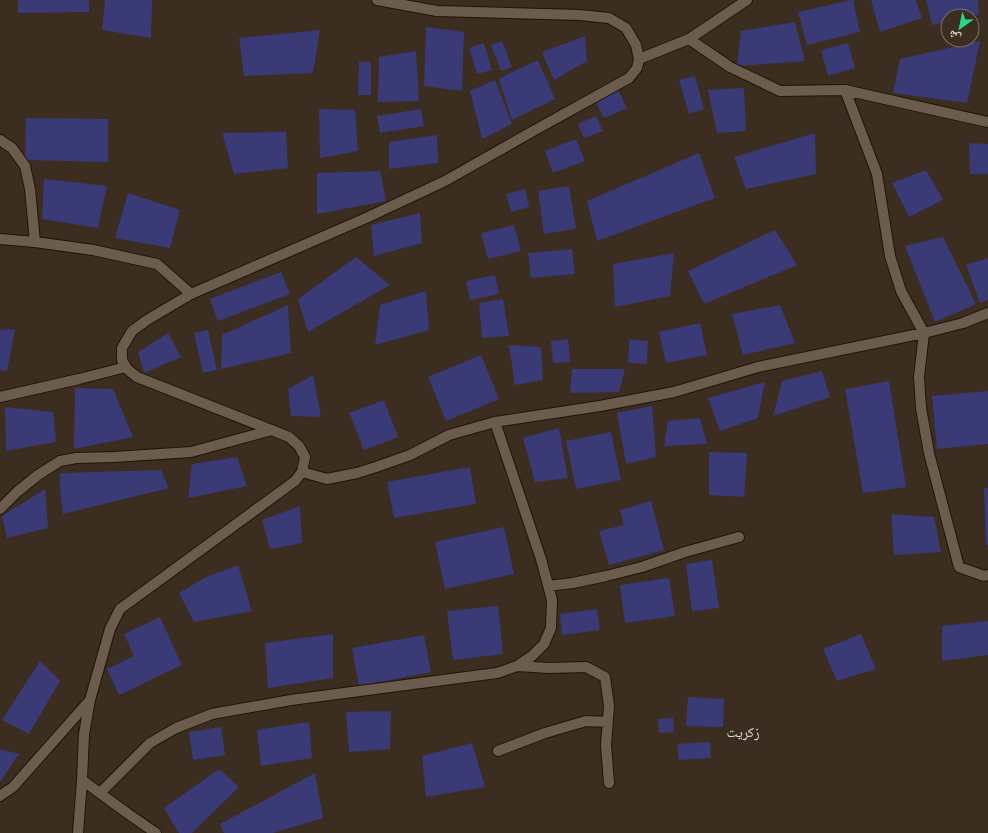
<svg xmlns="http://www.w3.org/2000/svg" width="988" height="833" font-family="Overpass,'Noto Naskh Arabic',sans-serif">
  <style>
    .building { fill: #3a3a77 }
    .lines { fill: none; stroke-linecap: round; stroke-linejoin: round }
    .minor-casing { stroke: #211508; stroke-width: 12 }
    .tertiary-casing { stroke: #211508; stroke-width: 12 }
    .minor { stroke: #6b5c4d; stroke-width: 10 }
    .tertiary { stroke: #6b5c4d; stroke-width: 10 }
    .labels { text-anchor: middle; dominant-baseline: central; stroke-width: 4; stroke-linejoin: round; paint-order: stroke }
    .quarter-label { font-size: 14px; fill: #e4dbd3; stroke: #3b2d1f }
  </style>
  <rect width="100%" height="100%" fill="#3b2d1f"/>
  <path class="building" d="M18,0h71v12l-71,1z
    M105,0h47l-1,38 -49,-8z
    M852,0h1l7,32 -53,13 -9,-33z
    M871,0h45l6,18 -42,14z
    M926,0h52l1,14 -7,2h-24v6l-16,3z
    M795,22l10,39 -68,5 4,-35z
    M426,27l38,5 -2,59 -38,-5z
    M320,30l-7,43 -69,3 -5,-38z
    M585,36l2,25 -33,19 -12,-28z
    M502,41l10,26 -11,4 -10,-26z
    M980,41l-13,62 -74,-10 7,-34z
    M484,43l8,27 -15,4 -8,-26z
    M848,43l7,25 -27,8 -7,-26z
    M416,51l3,50 -41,1 1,-45z
    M538,60l17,39 -43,21 -13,-41 5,-3z
    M359,62h12v33h-13z
    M695,76l9,33 -15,5 -10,-34z
    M495,80l17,44 -30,15 -12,-48z
    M744,88l2,43 -29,2 -9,-43z
    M618,90l9,18 -23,10 -9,-18z
    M319,109l36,1 3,41 -38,7z
    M421,109l3,17 -44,7 -3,-17z
    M596,116l7,15 -19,7 -6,-14z
    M26,118l82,1v43l-83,-2z
    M286,132l2,36 -54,6 -12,-41z
    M815,133l1,41 -70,15 -12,-32z
    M437,135l1,28 -49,6v-27z
    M576,139l9,22 -32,12 -8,-22z
    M969,143l19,1v30h-18z
    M699,153l16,45 -118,43 -10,-40z
    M926,170l17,30 -34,17 -17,-34z
    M380,171l6,30 -69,13v-41z
    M44,179l63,7 -9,42 -56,-9z
    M569,186l7,43 -32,5 -6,-43z
    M525,189l4,18 -18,5 -5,-18z
    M128,193l52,17 -10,38 -55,-10z
    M420,213l2,30 -48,13 -3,-31z
    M514,225l7,26 -33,8 -7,-26z
    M775,230l22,35 -93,39 -16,-33z
    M943,237l33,67 -41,18 -30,-76z
    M572,249l3,25 -44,4 -3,-25z
    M674,253l-4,43 -55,11 -2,-43z
    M356,257l34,28 -82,47 -10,-33z
    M988,258v42l-8,3 -14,-38z
    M281,272l9,22 -72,27 -8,-22z
    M495,275l4,19 -29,6 -4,-19z
    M426,291l3,39 -54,15 5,-40z
    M503,299l6,37 -27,2 -3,-35z
    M288,305l3,48 -70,16 1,-34z
    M780,305l15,38 -52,12 -11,-41z
    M700,323l7,32 -41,8 -7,-31z
    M15,329l-8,42 -7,-1v-40z
    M208,330l9,40 -14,3 -9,-40z
    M168,333l13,24 -37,16 -6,-21z
    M568,339l2,23 -17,1 -2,-22z
    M629,339l19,2 -1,23 -19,-1z
    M509,345l32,2 2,33 -28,5z
    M481,355l18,44 -53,22 -18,-44z
    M572,369h53l-6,23 -49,1z
    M822,371l8,26 -57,19 9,-35z
    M313,375l8,42 -30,-1 -3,-27z
    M889,381l17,106 -43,6 -18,-104z
    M765,382l-7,36 -38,13 -12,-33z
    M75,388l38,1 20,48 -59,12z
    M988,391v53l-51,5 -5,-53z
    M384,400l14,37 -34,13 -15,-37z
    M652,406l4,51 -30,7 -9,-51z
    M5,407l48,5 3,30 -50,9z
    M700,418l7,26 -43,2 4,-25z
    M559,428l9,50 -33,4 -12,-44z
    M611,432l10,48 -45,9 -10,-48z
    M709,452l38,1 -3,44 -35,-2z
    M237,457l10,29 -59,12 4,-34z
    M470,467l6,37 -82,14 -7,-36z
    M161,470l8,18 -106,26 -3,-23v-18z
    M984,488h4v57l-2,1z
    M45,489l3,39 -41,10 -5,-22z
    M651,501l13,49 -55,15 -10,-34 25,-6 -4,-15z
    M300,506l2,37 -32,6 -8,-29z
    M891,514l43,3 7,35 -47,3z
    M504,527l10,47 -69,15 -10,-47z
    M712,560l7,48 -27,3 -6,-47z
    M238,565l14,46 -58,11 -15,-29 27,-16z
    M669,578l6,38 -50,7 -5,-38z
    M498,606l5,48 -50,6 -6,-49z
    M597,609l3,21 -38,5 -2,-21z
    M160,617l22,48 -63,30 -12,-26 27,-13 -10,-22z
    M988,621v34l-46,6v-35z
    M333,634v44l-65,10 -3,-45z
    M861,634l15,35 -39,12 -14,-32z
    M424,635l7,37 -72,14 -7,-38z
    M40,661l20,20 -31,53 -27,-14z
    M688,697l36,2 -1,28 -37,-1z
    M391,711l-1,38 -41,3 -3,-40z
    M673,718l1,14 -15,1 -1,-14z
    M309,722l3,36 -51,8 -4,-36z
    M221,727l4,28 -32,5 -4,-28z
    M710,742l1,16 -32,2 -2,-16z
    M472,743l13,44 -59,10 -4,-41z
    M0,749l19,5 -19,28z
    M219,769l20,18 -47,46h-13l-15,-25z
    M315,773l8,45 -50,15h-49l-4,-9z"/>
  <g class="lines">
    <defs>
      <path id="minor" d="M689,39l41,28 50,24 65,-1 32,84 13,82 11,35 23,42 -5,44 2,31 8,45 30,114 25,9 4,-1
        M639,59l50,-20 58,-39
        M845,90l143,32
        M0,140l12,8 13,18 5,23 5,53
        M0,239l35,3 58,8 64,14 34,30
        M0,397l79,-18 47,-12
        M302,472l25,7 30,-6 19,-6 34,-12 39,-20 46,-13 105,-16 74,-14 84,-25 166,-34 39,-10 25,-10
        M0,509l17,-17 21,-17 22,-14 16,-3 38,-1 77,-5 81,-22
        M548,586l25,-3 33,-7 36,-9 43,-15 54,-15
        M517,666l32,2 37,-1 19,10 4,29 -3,39 3,38
        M498,751l47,-18 41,-12 22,1
        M82,780l45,33 29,20
        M100,793l50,-50 26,-15 36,-14 79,-14 206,-27 20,-7 15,-10 12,-12 7,-16 1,-28 -11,-41 -46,-137
        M0,796l13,-9 77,-87"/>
      <path id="tertiary" d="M78,833l4,-53 2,-46 6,-34 20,-71 10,-20 175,-128 7,-9 3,-15 -6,-11 -10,-9 -152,-60 -10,-8 -5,-9v-12l10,-17 15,-11 44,-26 175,-76 79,-37 90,-51 94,-52 8,-10 2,-9 -3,-14 -10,-17 -17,-10 -29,-3 -143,-4 -60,-11"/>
    </defs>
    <use href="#minor" class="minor-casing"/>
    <use href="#tertiary" class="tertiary-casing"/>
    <use href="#minor" class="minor"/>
    <use href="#tertiary" class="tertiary"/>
  </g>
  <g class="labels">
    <g class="quarter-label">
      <text x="743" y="733">زكريت</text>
    </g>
  </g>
  <g transform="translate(960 28) rotate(213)"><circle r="19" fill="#3b2d1f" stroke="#7f7367"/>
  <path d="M0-3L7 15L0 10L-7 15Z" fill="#26d886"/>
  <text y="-6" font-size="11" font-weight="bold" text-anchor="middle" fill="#e4dbd3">ش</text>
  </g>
</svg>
